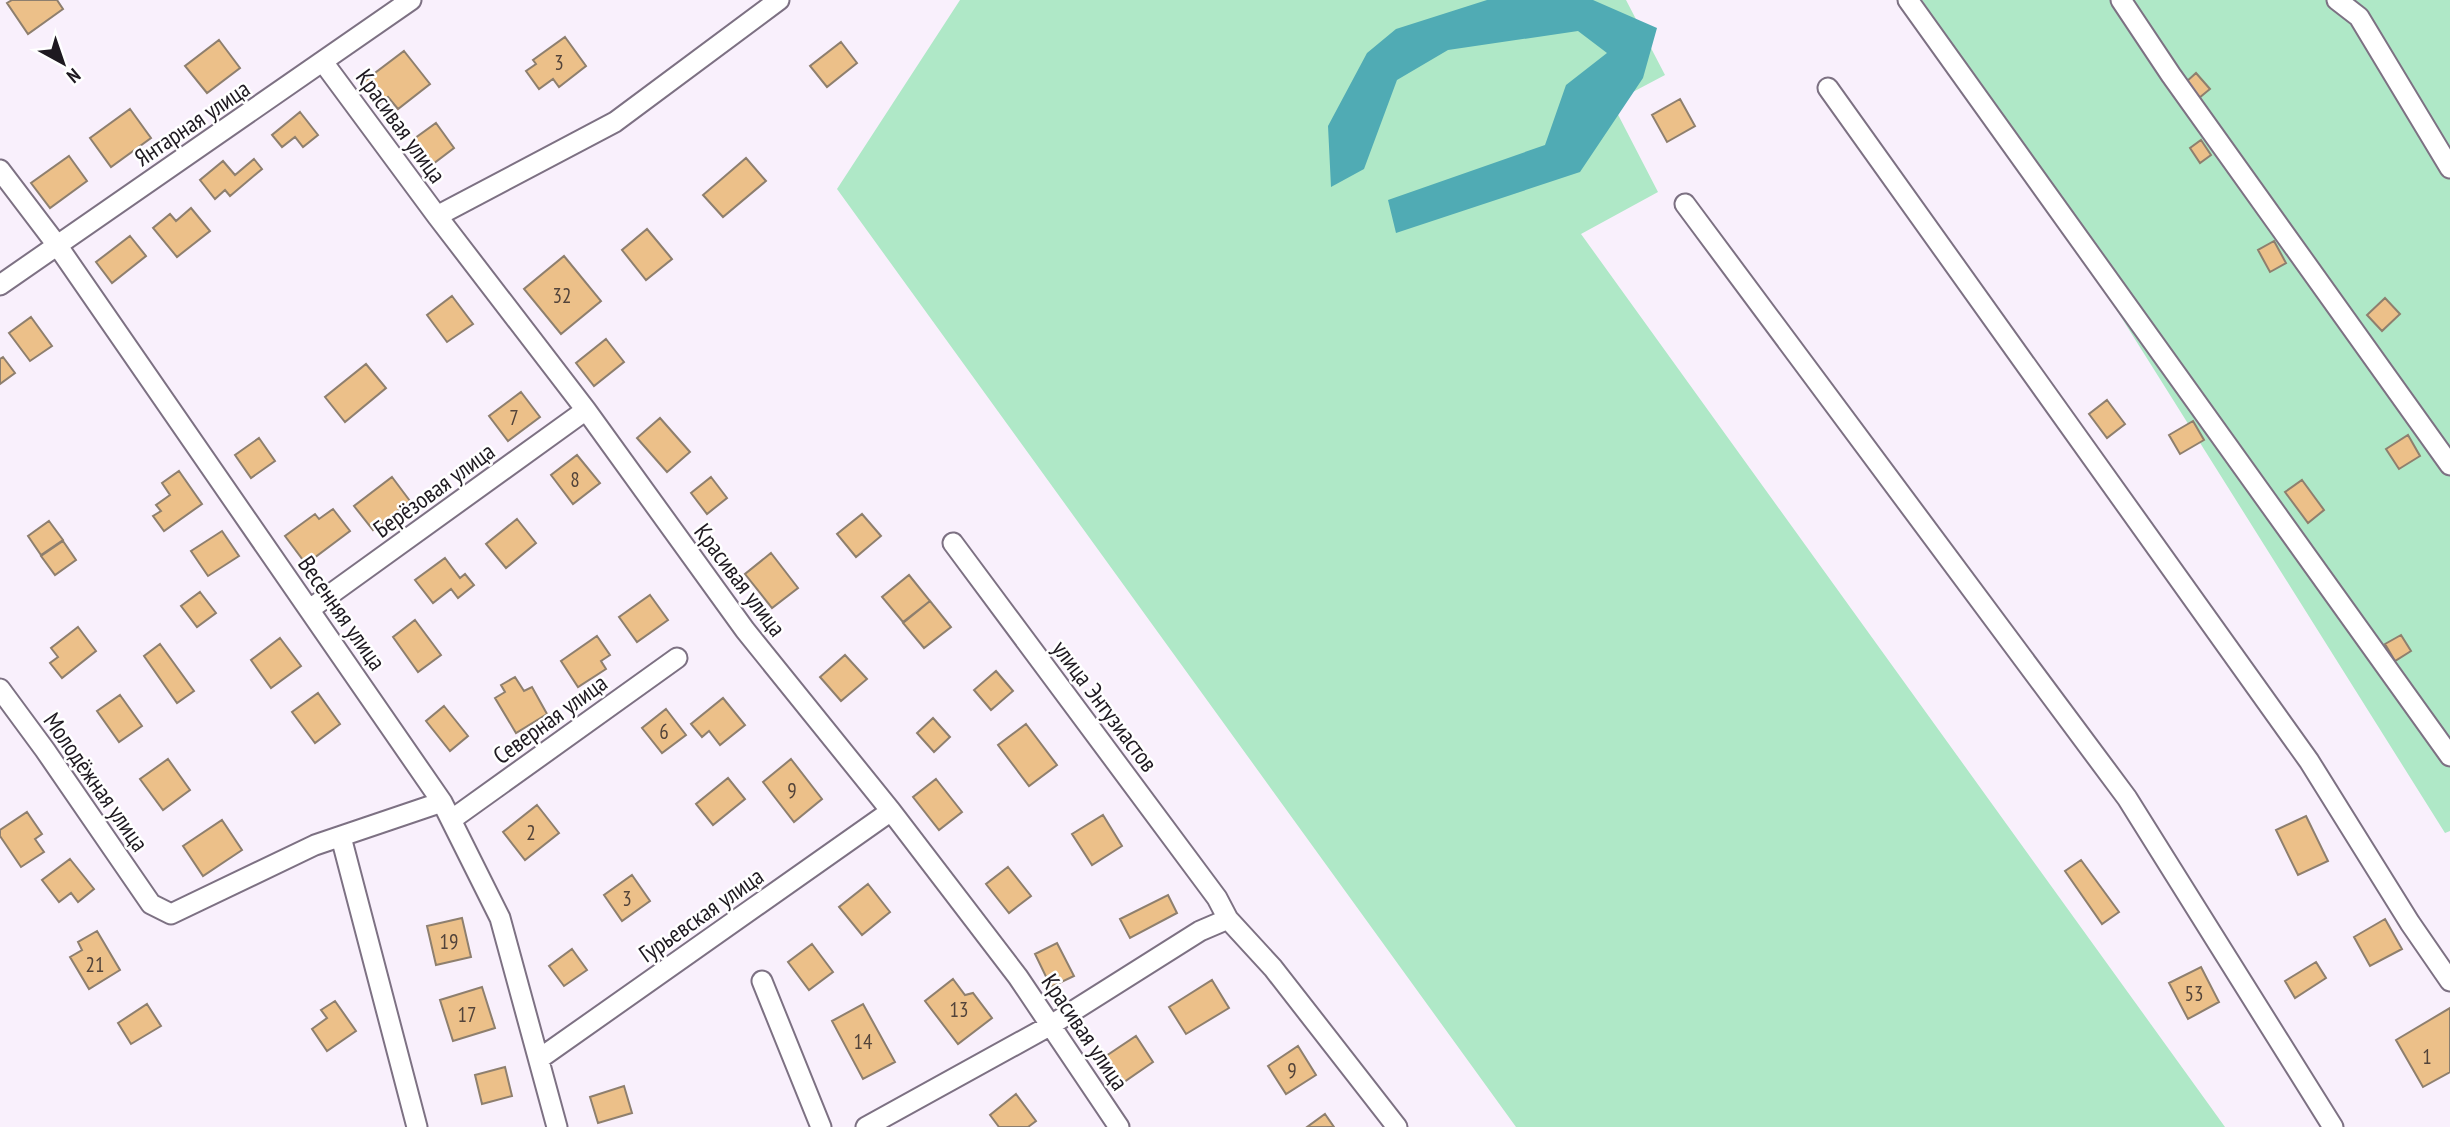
<svg xmlns="http://www.w3.org/2000/svg" width="2450" height="1127" font-family="'PT Sans Narrow',sans-serif">
  <style>
    .green { fill: #afe8c7 }
    .water { fill: #50abb4 }
    .building { fill: #ecc089; stroke: #8e7f6e; stroke-width: 2 }
    .lines { fill: none; stroke-linecap: round; stroke-linejoin: round }
    .street-casing { stroke: #7d7183; stroke-width: 23 }
    .street { stroke: #fff; stroke-width: 19 }
    .labels { text-anchor: middle; dominant-baseline: central; stroke-width: 5; stroke-linejoin: round; paint-order: stroke }
    .number-label { font-size: 21px; fill: #52433a }
    .street-label { font-size: 24px; fill: #1e1920; stroke: #fff }
  </style>
  <rect width="100%" height="100%" fill="#f9f0fc"/>
  <path class="green" d="M960,0h666l39,75 -53,28 46,89 -77,42 644,893h-709l-679,-938z
    M1922,0h528v831l-5,2z"/>
  <path class="water" d="M1487,0h106l64,28 -14,50 -63,94 -184,61 -8,-33 157,-55 21,-60 41,-32 -29,-22 -130,19 -51,30 -33,89 -33,18 -3,-61 39,-73 29,-24z"/>
  <path class="building" d="M12,0h45l6,9 -35,25 -21,-31z
    M565,37l21,29 -27,21 -6,-8 -14,10 -13,-18 10,-7 -3,-4z
    M219,40l21,28 -33,25 -22,-27z
    M841,42l16,21 -30,24 -17,-21z
    M404,51l26,33 -32,25 -10,-12 -8,7 -17,-22z
    M2196,73l14,16 -11,9 -13,-16z
    M1680,99l15,27 -28,16 -15,-27z
    M130,109l21,29 -40,29 -21,-29z
    M300,112l18,23 -15,12 -8,-10 -13,10 -10,-12z
    M436,123l18,25 -25,19 -18,-26z
    M2201,140l10,15 -11,8 -10,-15z
    M69,156l18,25 -37,27 -19,-25z
    M746,158l20,23 -43,36 -20,-22z
    M254,159l8,10 -32,27 -5,-6 -10,9 -15,-19 23,-19 12,14z
    M191,208l19,23 -33,26 -24,-29 17,-14 6,7z
    M647,229l25,30 -26,21 -24,-30z
    M130,236l16,20 -34,27 -16,-21z
    M2274,241l12,22 -16,9 -12,-22z
    M564,256l37,45 -40,33 -37,-45z
    M452,296l21,28 -26,18 -20,-27z
    M2385,298l15,16 -18,17 -15,-16z
    M31,317l21,29 -22,15 -21,-28z
    M606,339l18,23 -30,24 -18,-23z
    M3,357l12,16 -15,11v-25z
    M366,364l20,24 -41,34 -20,-25z
    M521,392l19,25 -32,24 -19,-25z
    M2107,400l18,24 -18,14 -18,-24z
    M660,418l30,34 -23,20 -30,-34z
    M2193,421l11,19 -24,14 -11,-19z
    M2408,435l12,21 -21,13 -13,-20z
    M259,438l16,23 -24,17 -16,-23z
    M577,455l23,28 -27,21 -22,-29z
    M179,471l23,33 -38,27 -11,-15 8,-5 -5,-6 14,-10 -8,-12z
    M392,477l18,24 -37,29 -19,-24z
    M711,477l16,21 -20,16 -16,-21z
    M2302,480l22,30 -16,13 -23,-31z
    M333,509l17,22 -44,33 -21,-28 30,-22 4,5z
    M862,514l19,22 -25,21 -19,-23z
    M517,519l19,24 -30,25 -20,-24z
    M49,521l14,19 -22,15 -13,-19z
    M222,531l17,25 -31,20 -17,-25z
    M63,541l13,19 -21,15 -14,-19z
    M771,553l27,35 -26,20 -27,-34z
    M445,558l15,20 5,-4 9,11 -16,13 -7,-9 -18,14 -18,-23z
    M909,575l21,26 -27,21 -21,-25z
    M200,592l16,21 -19,14 -16,-21z
    M650,595l18,25 -31,22 -18,-25z
    M930,601l21,26 -27,21 -21,-25z
    M415,620l26,35 -23,17 -25,-35z
    M78,627l18,24 -34,27 -12,-15 8,-6 -7,-9z
    M2401,635l10,16 -16,10 -10,-17z
    M597,636l13,19 -9,6 5,8 -28,18 -17,-26z
    M280,638l21,28 -30,22 -20,-28z
    M160,644l34,47 -17,12 -33,-47z
    M845,655l22,24 -26,22 -21,-24z
    M996,671l17,20 -22,19 -17,-20z
    M515,677l9,14 8,-4 15,27 -31,19 -21,-35 10,-6 -4,-7z
    M318,693l22,31 -25,19 -23,-31z
    M120,695l22,31 -23,16 -22,-31z
    M723,698l22,27 -25,20 -11,-14 -7,6 -11,-13z
    M444,706l24,30 -18,15 -24,-30z
    M666,709l20,26 -24,18 -20,-25z
    M933,718l17,19 -16,15 -17,-19z
    M1026,724l31,41 -28,21 -31,-41z
    M168,759l22,31 -27,20 -23,-31z
    M791,759l31,40 -28,23 -31,-40z
    M728,778l17,21 -32,26 -17,-21z
    M936,779l26,33 -23,18 -26,-33z
    M537,805l22,28 -34,27 -22,-28z
    M27,812l15,22 -7,5 9,13 -23,15 -21,-31v-6z
    M1103,815l19,31 -30,19 -20,-31z
    M2306,816l22,45 -30,14 -22,-45z
    M222,820l20,30 -39,26 -20,-30z
    M70,859l24,30 -16,13 -7,-9 -12,9 -17,-22z
    M2081,860l38,52 -17,12 -37,-53z
    M1008,867l23,29 -22,17 -23,-29z
    M632,875l18,26 -28,20 -18,-26z
    M868,884l22,28 -28,23 -23,-28z
    M1168,895l9,18 -47,25 -10,-19z
    M462,918l9,39 -35,8 -9,-39z
    M2385,919l17,30 -32,17 -16,-29z
    M97,931l23,39 -31,19 -19,-32 12,-7 -4,-8z
    M1057,943l17,33 -23,11 -16,-33z
    M812,944l21,28 -24,18 -21,-28z
    M572,949l15,21 -23,16 -15,-20z
    M2316,962l10,16 -31,20 -10,-17z
    M2201,967l18,35 -31,17 -19,-36z
    M953,979l12,16 8,-2 19,25 -34,26 -33,-43z
    M1212,980l17,28 -43,26 -17,-27z
    M482,987l13,41 -42,13 -13,-41z
    M335,1001l21,30 -29,20 -15,-22 15,-11 -6,-8z
    M147,1004l14,22 -30,18 -13,-21z
    M863,1004l32,58 -32,17 -31,-58z
    M2450,1008v64l-27,15 -27,-47z
    M1136,1036l17,26 -29,20 -18,-26z
    M1298,1046l18,29 -30,19 -18,-28z
    M505,1067l7,29 -30,8 -7,-29z
    M624,1086l8,27 -34,10 -8,-26z
    M1016,1094l20,27 -8,6h-29l-9,-12z
    M1325,1114l9,13h-27z"/>
  <g class="lines">
    <defs>
      <path id="street" d="M1908,0l542,756
        M2121,0l50,75 279,390
        M2337,0l22,17 91,151
        M323,62l114,154 149,194 159,220 146,181 127,166 101,150
        M1828,88l481,673 101,162 40,58
        M0,170l57,75 385,557 58,116 57,209
        M1685,204l442,594 206,329
        M437,216l178,-94 164,-122
        M0,285l411,-285
        M310,609l276,-199
        M0,689l45,61 106,154 20,10 144,-69 127,-43
        M451,820l226,-162
        M341,837l76,290
        M1228,919l45,49 124,159
        M762,981l59,146
        M539,1059l352,-248
        M866,1127l185,-102 149,-94 28,-12 -11,-21 -264,-355"/>
    </defs>
    <use href="#street" class="street-casing"/>
    <use href="#street" class="street"/>
  </g>
  <g class="labels">
    <g class="number-label">
      <text x="559" y="62">3</text>
      <text x="562" y="295">32</text>
      <text x="514" y="417">7</text>
      <text x="575" y="479">8</text>
      <text x="664" y="731">6</text>
      <text x="792" y="790">9</text>
      <text x="531" y="832">2</text>
      <text x="627" y="898">3</text>
      <text x="449" y="941">19</text>
      <text x="95" y="964">21</text>
      <text x="2194" y="993">53</text>
      <text x="959" y="1009">13</text>
      <text x="467" y="1014">17</text>
      <text x="863" y="1041">14</text>
      <text x="2427" y="1056">1</text>
      <text x="1292" y="1070">9</text>
    </g>
    <g class="street-label">
      <text transform="translate(192 123) rotate(-34)">Янтарная улица</text>
      <text transform="translate(401 126) rotate(54)">Красивая улица</text>
      <text transform="translate(434 490) rotate(-36)">Берёзовая улица</text>
      <text transform="translate(740 580) rotate(53)">Красивая улица</text>
      <text transform="translate(342 613) rotate(55)">Весенняя улица</text>
      <text transform="translate(1105 706) rotate(53)">улица Энтузиастов</text>
      <text transform="translate(550 719) rotate(-36)">Северная улица</text>
      <text transform="translate(96 782) rotate(55)">Молодёжная улица</text>
      <text transform="translate(701 915) rotate(-35)">Гурьевская улица</text>
      <text transform="translate(1085 1032) rotate(56)">Красивая улица</text>
    </g>
  </g>
  <g transform="translate(63 63) rotate(140)" stroke="#ffffff" stroke-width="5" paint-order="stroke">
  <path d="M0-5L12 26L0 18L-12 26Z" fill="#1e1920"/>
  <text y="-10" font-size="19" font-weight="bold" text-anchor="middle" fill="#1e1920">N</text>
  </g>
</svg>
